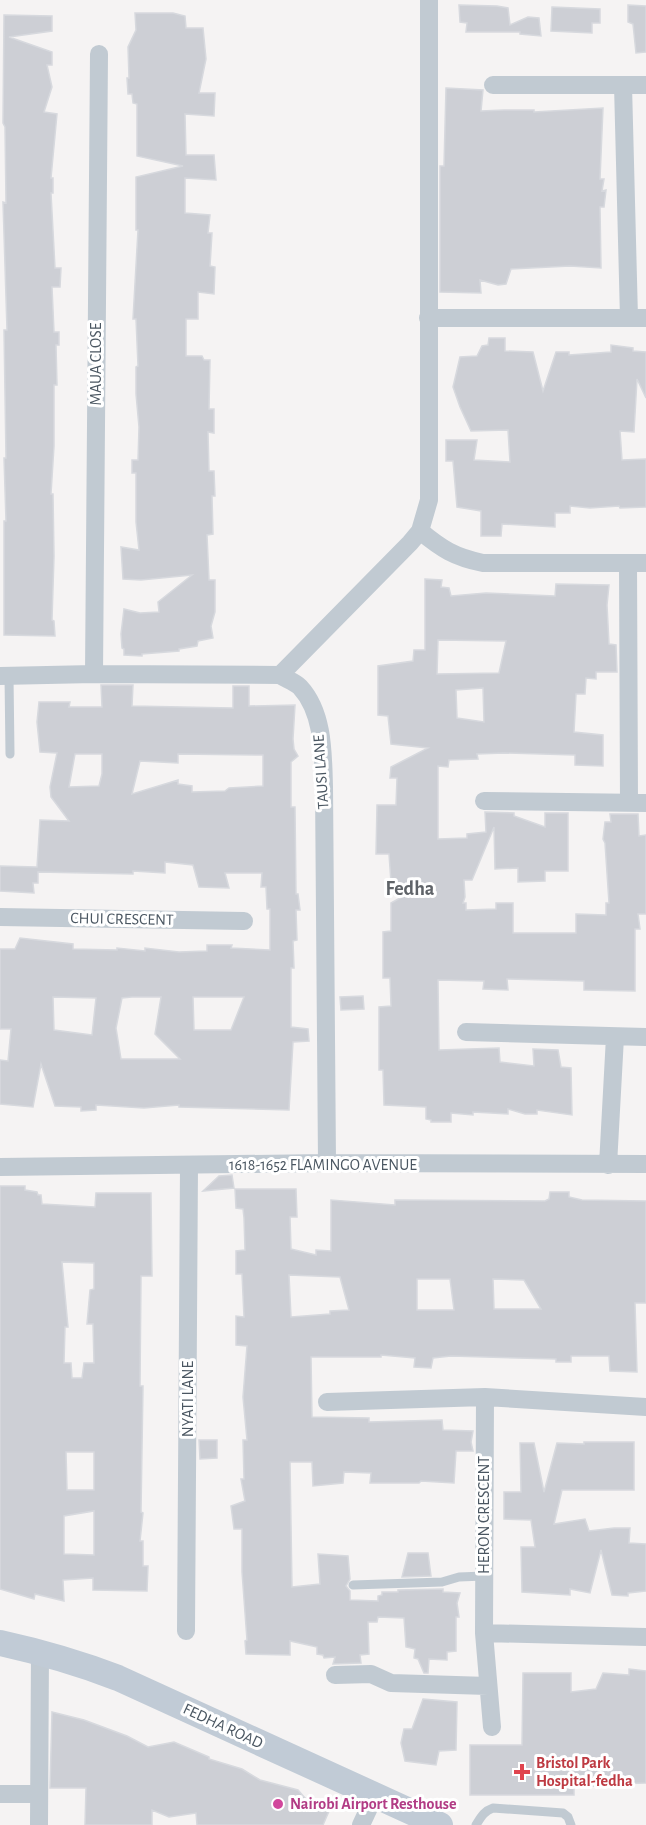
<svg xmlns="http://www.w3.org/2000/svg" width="646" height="1825" font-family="'Alegreya Sans',sans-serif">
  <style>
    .building { fill: #cdcfd5; stroke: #d7d9de; stroke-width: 1.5; fill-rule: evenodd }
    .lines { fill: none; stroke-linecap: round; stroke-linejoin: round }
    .lane { stroke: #c1cad2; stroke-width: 9 }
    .street { stroke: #c1cad2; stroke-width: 18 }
    .secondary { stroke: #c1cbd6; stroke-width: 26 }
    .health-dot { fill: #e0444e; stroke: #fff; stroke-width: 2 }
    .hotel-dot { fill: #d1479c; stroke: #fff; stroke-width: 2 }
    .labels { text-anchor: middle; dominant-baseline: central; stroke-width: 6; stroke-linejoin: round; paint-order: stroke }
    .street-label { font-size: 16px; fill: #4a5661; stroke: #fff }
    .health-label { font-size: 16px; font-weight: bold; fill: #be3a42; stroke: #fff; text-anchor: start }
    .hotel-label { font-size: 16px; font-weight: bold; fill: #b23c85; stroke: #fff; text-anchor: start }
    .quarter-label { font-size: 20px; font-weight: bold; fill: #5f6368; stroke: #fff }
  </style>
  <rect width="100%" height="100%" fill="#f5f3f3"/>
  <path class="building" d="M459,5l38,1 11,2 2,17 18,-8 11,1 2,18 -21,-2v-2h-54l1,-9 -7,-1z
    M628,5l18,1v46l-10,1 -3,-29 -5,-2z
    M552,7l48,2v14h-8v10l-41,-2z
    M135,13h38l12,3 1,12h17l3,31 -7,34h16l-1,23 -29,-2 1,41h28l2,25 -31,-2v35l25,2 -2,18h4l-2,33 5,1 -1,27 -16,-2v27h-12v37h16l2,4h6l-1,49h5v24l-6,-1 1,39h5l1,25h-3l1,38 -6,1 2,45h6v32l-4,14 2,12 -15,3 -1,5 -18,3v2l-37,3v2l-18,-1v-6l-2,-1 -1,-14 3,-25 16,4 19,-1 -1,-10 34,-27 -51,5 -18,-1 -2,-32 18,3 -3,-28v-49h-4v-13h6l1,-33 -3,-33v-27l2,-1 -2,-47h-3l5,-89h-2v-53l47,-11 -46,-10v-52l-4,-1 -1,-9h-4l-1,-16h2l-1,-31 8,-17z
    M4,15l48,1v15l-43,6 43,15v13h-5l5,22 -8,25 13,2 -6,64h2v15h-2l4,75h6l-1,19h-8l2,45h5v13h-3l1,40h-3v61l-3,48h2l1,62 -2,64 2,1 1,15 -51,-1v-114h2l-2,-63h2l-2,-128h3l-4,-128 3,1 -1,-76 -2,-4z
    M446,88l37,2 -2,21 23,-1h30v2l69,-4 -3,71h4l-2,12 4,-1 -2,17h-4l1,61 -31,-2 -59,3 -5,15 -8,1 -18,-5 1,13 -41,-1v-126h4z
    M489,338h16v13l28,1 10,39 13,-39h13v3l42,-3v-7l22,3v3l13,1v46l-9,-19 -3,53 -14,-1 2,29 24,-1v48l-26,1 -1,-2 -29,2 -20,-2v7h-15v14l-53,-3 -1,12h-20v-25l-24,-4 -4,-46h-7v-21h31l-3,20 36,2 -2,-32 -37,1 -11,-24 -7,-20 7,-30 17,-1 5,-10 6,-1z
    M425,579l17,1 -1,7 8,1 2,8 35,-3 69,3 1,-12 53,1 -2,20 2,39 7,1 1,27h-21v7l-10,-1 -1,16h-9l-2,38 29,3v31l-28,-1v-10l-71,-2 -27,1 1,5 -29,1 -1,7 -10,-1v73l29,-1v-4l19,-2 -1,-20 29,1v3l31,11v-14h23v58h-23v10l-27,1v-14l-23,1 -1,-42 -22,53h-8l1,17 -2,6h3v7l30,-1v-6h17v30h63v-19l30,1v-12h3l-4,-60 -2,-4 2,-17h6l-1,-8h28l1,22 7,-1v79h-8l2,15h-5v62l-51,-1v-9l-77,-2 1,11 -25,-1 1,-8 -46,-1 1,70 60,-2 1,14 34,4 -1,-17 25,1 3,17 10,1 1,47 -35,-5v4h-12l-17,-5v5l-35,-2v3l-22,-2v9h-20v-2l-5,-1v-12l-42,-2 -1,-35h-4v-63l12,-1 -1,-28h-7v-46l8,-1v-28l29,-16 -29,-5 -2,-28h-13l1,-49h19l1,-27h-7l1,-11 37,-19 -37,-4 -3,-28 -10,-1v-49l35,-5 1,-11h11zM438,640l68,1 -7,32 -62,1zM483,688l1,34 -27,-4 -1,-28z
    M101,685h32l-1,21 101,2v-22h16v20l46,-1 -2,34 1,10 4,7 -7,6v45h4l1,87h2l2,16h-4l1,30 -4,1 1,27h-3v59l17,2 1,12 -16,1 -4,68 -110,-3v-2l-35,3 -48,-3v5l-15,1v-4l-26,-1 -14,-42 -8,43 -33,-3v-44l8,1 3,-32h-11v-80h15l5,-11 53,6v5l44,1v-2l28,3v-3l34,4 28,-1v-6h25l-1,3 39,2v-41h-3l-1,-22h-5l1,-14h-37l4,15 -30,-1 -6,-22 -28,-3v11l-32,-2v3l-95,-2v11h-5l1,10 -34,-2v-25l37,1 3,-47 29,1 -18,-24 -1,-10 7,-34 -17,-1 -3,-30 2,-20h31l-1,5h33zM75,754h27v20l-3,12 -30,1zM178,754l85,1v31l-34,2 -4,3 -33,1v-6l-14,-2v-4l-46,14 8,-33 38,2zM53,997l43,1 -4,37 -38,-5zM132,997h29l-6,37 25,25h-59l-5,-31 6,-30zM193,997h51l-13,33h-37z
    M363,996l1,13 -23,1 -1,-13z
    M232,1175l2,13 -31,3 16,-15z
    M0,1186h25v4l12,2 1,3h3l1,9 53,3 1,-14h55l1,83h-11l-1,110h3l-2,126 2,1 -3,28h3v25h5l-1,25 -54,-1v-12l-30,2 1,21 -29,-7 -1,5 -34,-10zM62,1262l32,1v26l-4,1 -3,34h6l1,39h-10l-2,15h-10l-1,-15h-7l1,-36h3zM66,1452h28v38h-27zM94,1511v44l-30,-1v-38z
    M235,1189h61l1,28h-7l1,32 25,6v-5l15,1v-51l64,5v-5l150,1 4,-2 1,-7h19v5l13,3 64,1v102h-11l2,69 -27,-1 -1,-15h-38v6h-15v-3l-105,-3 -18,2 -2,10 -17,-1 1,-9 -34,-3v2h-70l1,60 57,1v4l73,-2 1,10 30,1 -2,11 2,9h-17l-2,32 -33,-2 -2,2h-49l1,-10 -27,-1 -1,11 -30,3 -1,-24h-22l2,125 28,-3 -2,-30 30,2 2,23 -4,7 4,5v9l28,1v-5l4,-1v-3h16v-2l45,-1v3l17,1 -3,10 2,14h-3v34l-9,1v8l-18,-1 -1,14h-4l-6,-14 -4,-1 1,-9 -9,-2 -2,-29 -26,-1 -1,5h-9l1,32 -9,1 1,8 -28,1 2,-7 -11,1 -1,-3 -6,-1v-7l-27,-6v14l-44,-1 -1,-13 2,-1 -5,-68v-43h-8l-3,-23 14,-5 -4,-22h3l-1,-39h4l-4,-43 4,-51 -11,-1v-29l8,1 -2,-43h-6v-23l9,-1 -1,-32 -1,-9 -7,-1zM289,1275l51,2 9,33 -19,1v3l-39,3zM417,1279h33l4,31h-37zM493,1279l31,1 17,29h-47z
    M199,1440h18v18l-17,1z
    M584,1442h50v48h-72l-8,34 31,-5 4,12 25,-3h16l-1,15 17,1v47l-18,2v3l-16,-1 -11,-45 -11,43 -20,-4v6l-48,-3 -1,-45h14l-4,-27 -27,-1v-27h17l-1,-49h14l10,49 13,-49 27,1z
    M408,1553h20l3,23 -29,1z
    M629,1669l17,2v112l-32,1 -1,2 -13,1 -26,-3v11h-104v-50h52l1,-72h48v19l25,-3 7,-16 26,2z
    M423,1699l34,3 -1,48 -17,1 -3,14 -31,-4 -4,-18 3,-14h8z
    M52,1712l32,8 43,16 21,11 26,-5 35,15v2l33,10 18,11 38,10 7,8 25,11 -7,16h-126l-1,-12 -27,4 -17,-7v15h-67l1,-37h-36z"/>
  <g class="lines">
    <path class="lane" d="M9,676l1,78
      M353,1585l89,-3 17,-5 25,-1
      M476,1825c5,-8 8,-14 17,-17l70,5 5,4 3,8"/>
    <path class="street" d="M493,85h153
      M623,85l6,233
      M428,318h218
      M420,531c22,18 34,26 63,32h163
      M628,563l1,239
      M94,674l5,-620
      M280,675l130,-132 10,-12 9,-31v-500
      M0,676l94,-2 186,1c6,4 15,7 20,12 24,26 23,68 24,100l3,376
      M484,801l162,2
      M0,917l244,4
      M466,1032l180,5
      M608,1165l7,-128
      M0,1167l327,-4 319,1
      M485,1397l-1,236 8,94
      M327,1402l158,-5 161,10
      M186,1631l3,-465
      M484,1633l162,4
      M335,1675l36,-1 20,9 97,3
      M0,1794h39
      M39,1825l1,-173
      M361,1825l13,-28"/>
    <path class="secondary" d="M0,1643c41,9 79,20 118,35l322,147"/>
  </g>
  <path class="health-dot" d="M519 1763h6v6h6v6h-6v6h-6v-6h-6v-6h6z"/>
  <circle class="hotel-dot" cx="278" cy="1804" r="6"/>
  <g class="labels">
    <g class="street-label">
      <text transform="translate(96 364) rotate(-90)">MAUA CLOSE</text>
      <text transform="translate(321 772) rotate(-94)">TAUSI LANE</text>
      <text transform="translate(122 919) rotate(1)">CHUI CRESCENT</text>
      <text x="323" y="1165">1618-1652 FLAMINGO AVENUE</text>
      <text transform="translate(188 1399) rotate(-90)">NYATI LANE</text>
      <text transform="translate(484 1515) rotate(-90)">HERON CRESCENT</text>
      <text transform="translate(223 1726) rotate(25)">FEDHA ROAD</text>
    </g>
    <g class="health-label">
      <text x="536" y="1763">Bristol Park<tspan x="536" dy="18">Hospital-fedha</tspan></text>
    </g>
    <g class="hotel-label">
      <text x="290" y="1804">Nairobi Airport Resthouse</text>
    </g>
    <g class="quarter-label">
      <text x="410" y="889">Fedha</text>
    </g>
  </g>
</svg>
